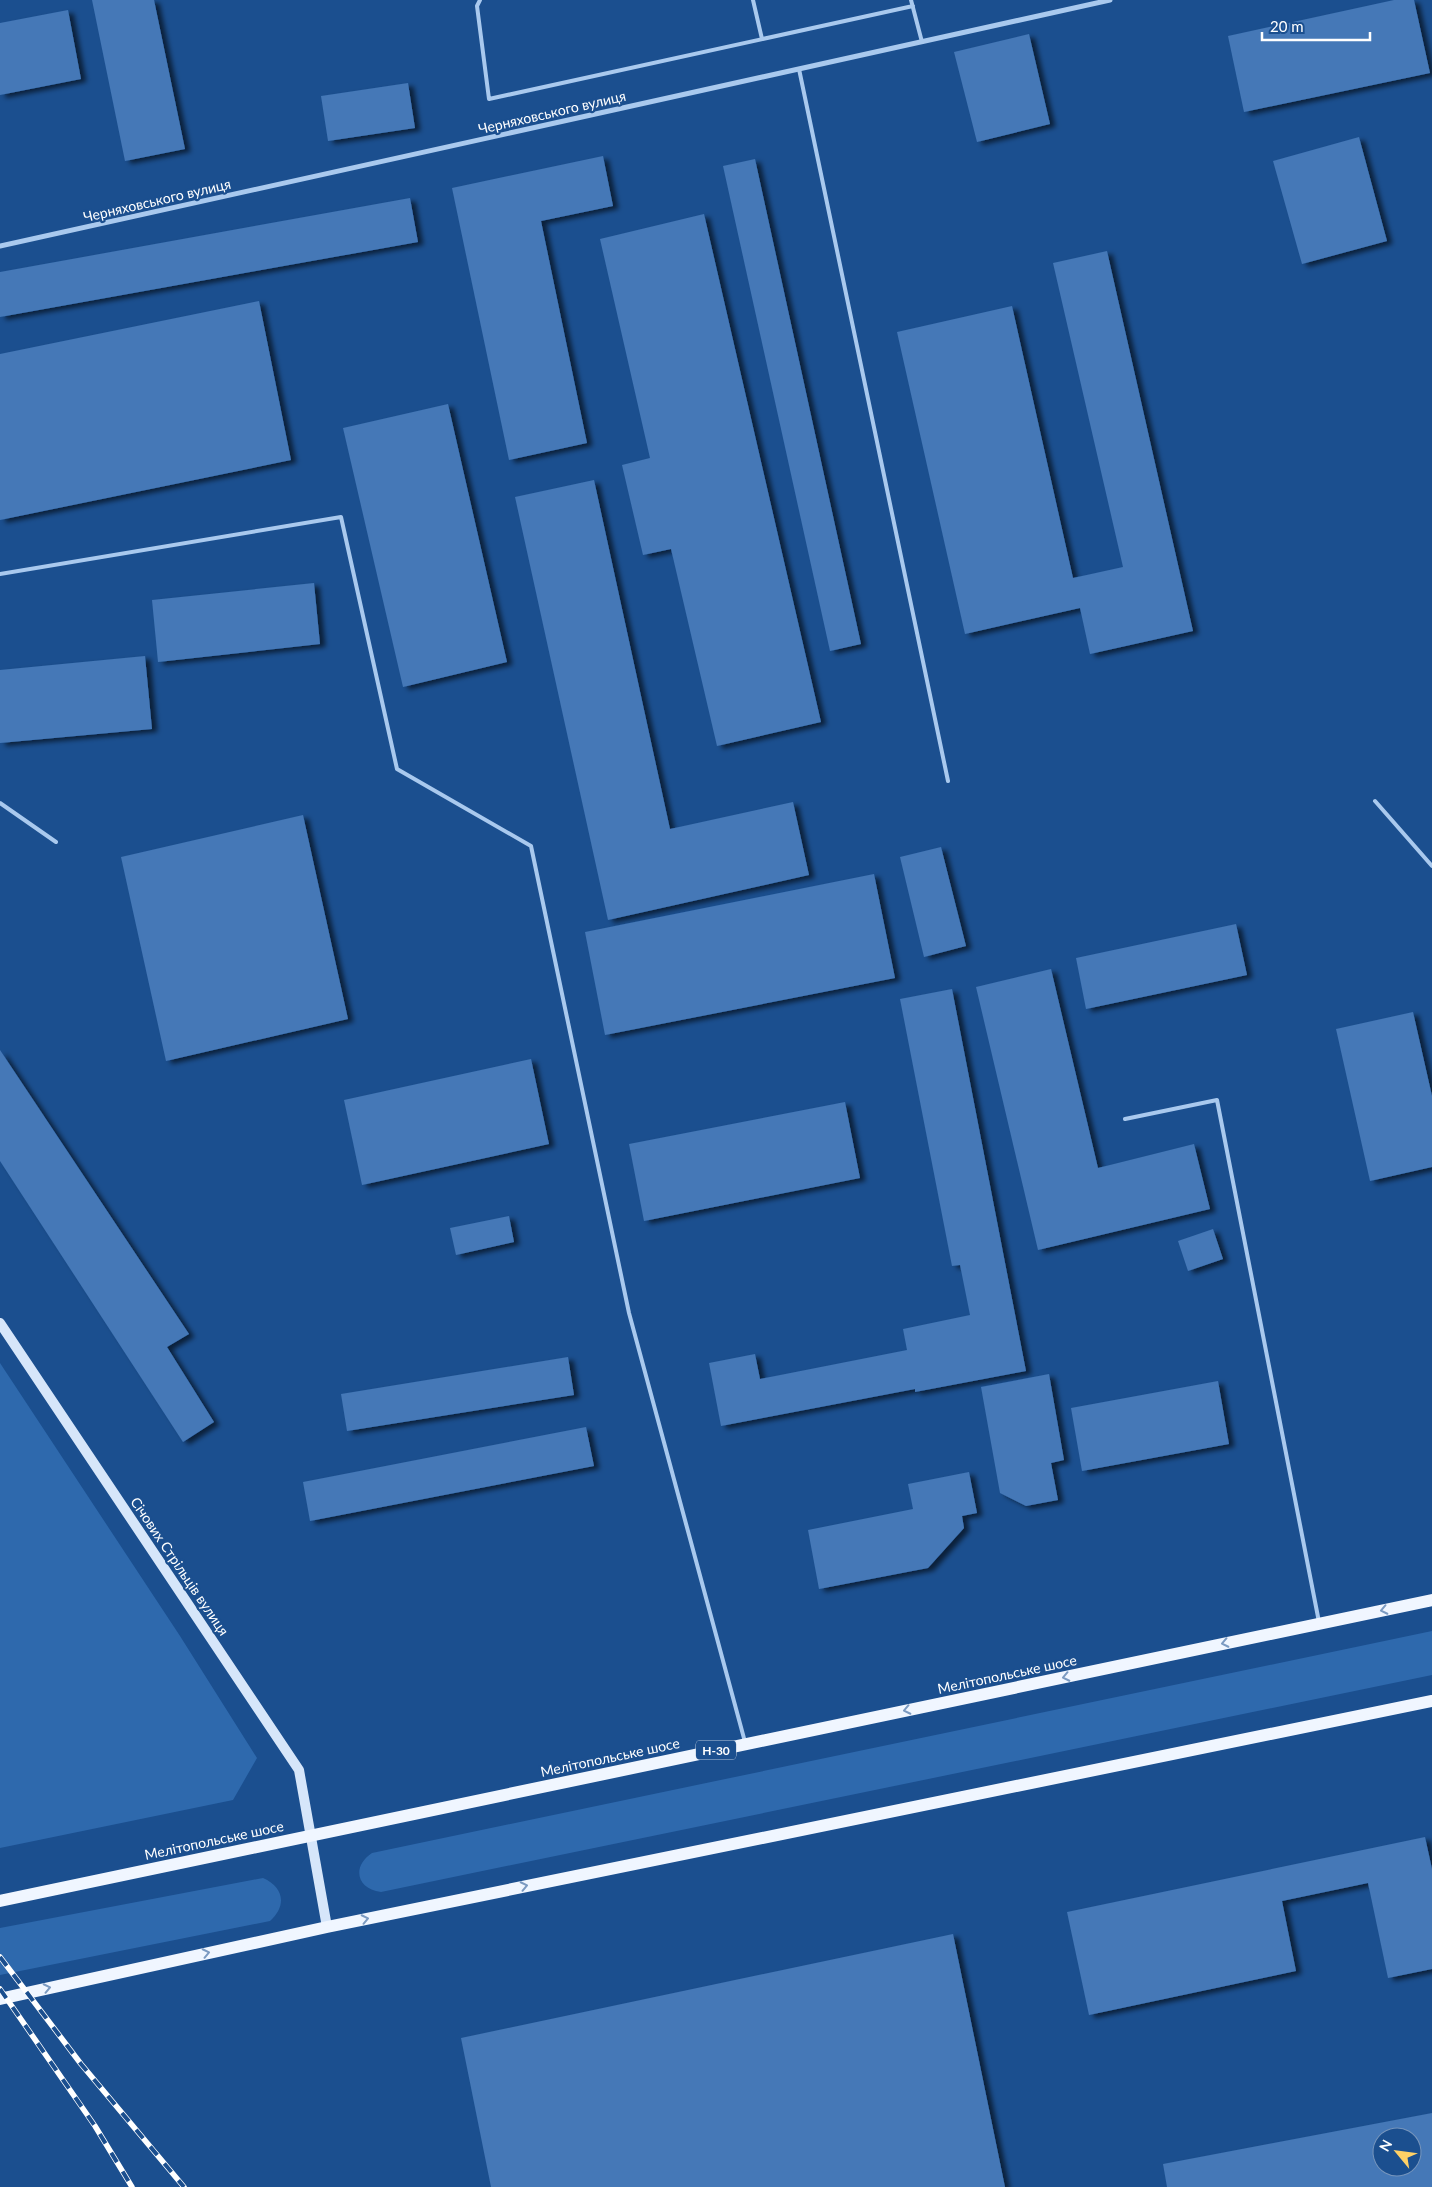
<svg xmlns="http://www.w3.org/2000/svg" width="1432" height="2187" font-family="Lato,sans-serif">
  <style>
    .green { fill: #2e69ad }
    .building { fill: #4478b7; fill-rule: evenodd; filter: url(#shadow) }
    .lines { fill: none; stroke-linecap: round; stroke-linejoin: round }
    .lane { stroke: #a9c9ee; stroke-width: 4 }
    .street { stroke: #a9c9ee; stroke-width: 5 }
    .secondary { stroke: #d6e6fa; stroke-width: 10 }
    .primary { stroke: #f0f6ff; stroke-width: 12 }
    .rail-casing { stroke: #fff; stroke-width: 5.5 }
    .rail { stroke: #1b4f8f; stroke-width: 4; stroke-dasharray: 11; stroke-linecap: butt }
    .oneway { stroke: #7b9ac1 }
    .labels { text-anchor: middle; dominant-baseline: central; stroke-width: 4.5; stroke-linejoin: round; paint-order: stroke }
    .shield { fill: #1b4f8f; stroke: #bbcadd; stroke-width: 1 }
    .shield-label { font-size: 12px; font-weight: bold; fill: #fff }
    .street-label { font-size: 14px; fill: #fff; stroke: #1b4f8f }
  </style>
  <defs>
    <filter id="shadow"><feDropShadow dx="5.5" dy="3" stdDeviation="2.5" flood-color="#0009"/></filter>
  </defs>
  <rect width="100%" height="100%" fill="#1b4f8f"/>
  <path class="green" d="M0,1363l180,273 77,122 -24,42 -233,48z
    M1432,1631v44l-1051,217c-25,-3 -29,-26 -9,-39z
    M263,1878c21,9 24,28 7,43l-270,54v-47z"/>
  <path class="building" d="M92,0h62l31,149 -60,12z
    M1394,0h20l16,73 -186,39 -16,-76z
    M68,10l13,69 -81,16v-72z
    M1029,34l21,90 -73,18 -23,-90z
    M408,83l7,45 -87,13 -7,-45z
    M1359,137l28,104 -85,23 -29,-103z
    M603,156l10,50 -72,15 46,222 -78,17 -57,-272z
    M755,159l106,485 -31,7 -107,-485z
    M410,198l8,44 -418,75v-45z
    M704,214l117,508 -104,24 -46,-197 -28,6 -21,-90 28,-7 -50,-219z
    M1107,251l86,380 -103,23 -10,-46 -115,26 -68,-302 115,-26 61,272 50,-11 -70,-304z
    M259,301l32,159 -291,60v-166z
    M448,404l59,258 -104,25 -60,-259z
    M594,480l76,349 123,-27 16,73 -201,45 -93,-423z
    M314,583l6,61 -162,18 -6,-62z
    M145,656l7,73 -152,14v-73z
    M303,815l45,204 -182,42 -45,-204z
    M941,847l25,99 -42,11 -24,-100z
    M874,874l21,104 -290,57 -20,-103z
    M1236,924l11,51 -161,34 -10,-51z
    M1051,969l47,199 96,-24 16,65 -172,41 -62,-263z
    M952,989l74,382 -111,21v-3l-194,37 -12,-63 46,-9 5,25 147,-29 -4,-21 67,-14 -10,-50 -8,1 -52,-267z
    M1413,1012l19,84v71l-62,14 -34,-152z
    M0,1050l189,284 -22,13 47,75 -31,20 -183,-281z
    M531,1059l18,85 -187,41 -18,-85z
    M845,1102l15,76 -216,43 -15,-77z
    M509,1216l5,26 -58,13 -6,-27z
    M1213,1229l10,30 -35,12 -10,-30z
    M568,1357l6,38 -227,36 -6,-37z
    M1049,1374l15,86 -13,3 7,37 -32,6 -26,-13 -19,-106z
    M1218,1381l11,63 -147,27 -11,-63z
    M586,1427l8,39 -284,55 -7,-39z
    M969,1472l8,41 -15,3 2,12 -36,40 -109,21 -11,-59 105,-21 -5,-25z
    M1425,1837l7,32v100l-44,9 -20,-95 -86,18 14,70 -207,44 -22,-103z
    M953,1934l52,253h-514l-30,-149z
    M1432,2113v74h-265l-4,-23zM1382,2137h30v30h-30z"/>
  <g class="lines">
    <path class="lane" d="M480,0l-3,6 12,93 424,-93
      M753,0l9,39
      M911,0l11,42
      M799,69l149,712
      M0,574l341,-57 56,252 134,77 98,467 116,429
      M1375,801l57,65
      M0,803l56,39
      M1125,1119l92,-19 102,522"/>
    <path class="street" d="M0,246l1110,-246"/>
    <path class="secondary" d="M0,1323l299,447 28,157"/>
    <path class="primary" d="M0,1901l1432,-301
      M0,1999l327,-72 1105,-226"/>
    <defs>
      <path id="rail" d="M0,1957l81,107 103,123
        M0,1989l95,137 37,61"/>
    </defs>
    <use href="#rail" class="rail-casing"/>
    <use href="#rail" class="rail"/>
  </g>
  <defs><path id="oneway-chevron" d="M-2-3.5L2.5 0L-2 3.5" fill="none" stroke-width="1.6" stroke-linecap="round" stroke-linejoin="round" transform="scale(1.25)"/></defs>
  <g class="oneway">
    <use href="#oneway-chevron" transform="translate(1384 1610) rotate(168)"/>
    <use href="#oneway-chevron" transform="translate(1225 1643) rotate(168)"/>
    <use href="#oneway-chevron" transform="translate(1066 1677) rotate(168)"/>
    <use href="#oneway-chevron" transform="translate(907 1710) rotate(168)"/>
    <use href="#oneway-chevron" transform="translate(524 1886) rotate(-12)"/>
    <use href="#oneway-chevron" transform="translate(365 1919) rotate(-12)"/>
    <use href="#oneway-chevron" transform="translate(206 1953) rotate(-12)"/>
    <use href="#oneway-chevron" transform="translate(47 1988) rotate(-12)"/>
  </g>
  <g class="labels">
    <rect class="shield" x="696" y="1740.5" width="40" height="19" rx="4"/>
    <g class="shield-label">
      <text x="716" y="1750">Н-30</text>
    </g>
    <g class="street-label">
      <text transform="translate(552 112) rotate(-13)">Черняховського вулиця</text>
      <text transform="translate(157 200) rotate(-13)">Черняховського вулиця</text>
      <text transform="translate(180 1566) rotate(56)">Січових Стрільців вулиця</text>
      <text transform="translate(1007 1674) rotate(-12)">Мелітопольське шосе</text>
      <text transform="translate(610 1757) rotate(-12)">Мелітопольське шосе</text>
      <text transform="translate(214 1840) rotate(-12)">Мелітопольське шосе</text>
    </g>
  </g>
  <g transform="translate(1397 2152) rotate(299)"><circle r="24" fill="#1b4f8f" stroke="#7695bc"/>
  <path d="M0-4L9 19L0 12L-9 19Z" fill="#ffd166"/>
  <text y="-8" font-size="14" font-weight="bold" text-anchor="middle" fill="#ffffff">N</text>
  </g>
  <path d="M1262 32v8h108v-8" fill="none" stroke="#ffffff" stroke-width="2.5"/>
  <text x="1270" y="32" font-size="15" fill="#ffffff" stroke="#1b4f8f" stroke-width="4" paint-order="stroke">20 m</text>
</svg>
